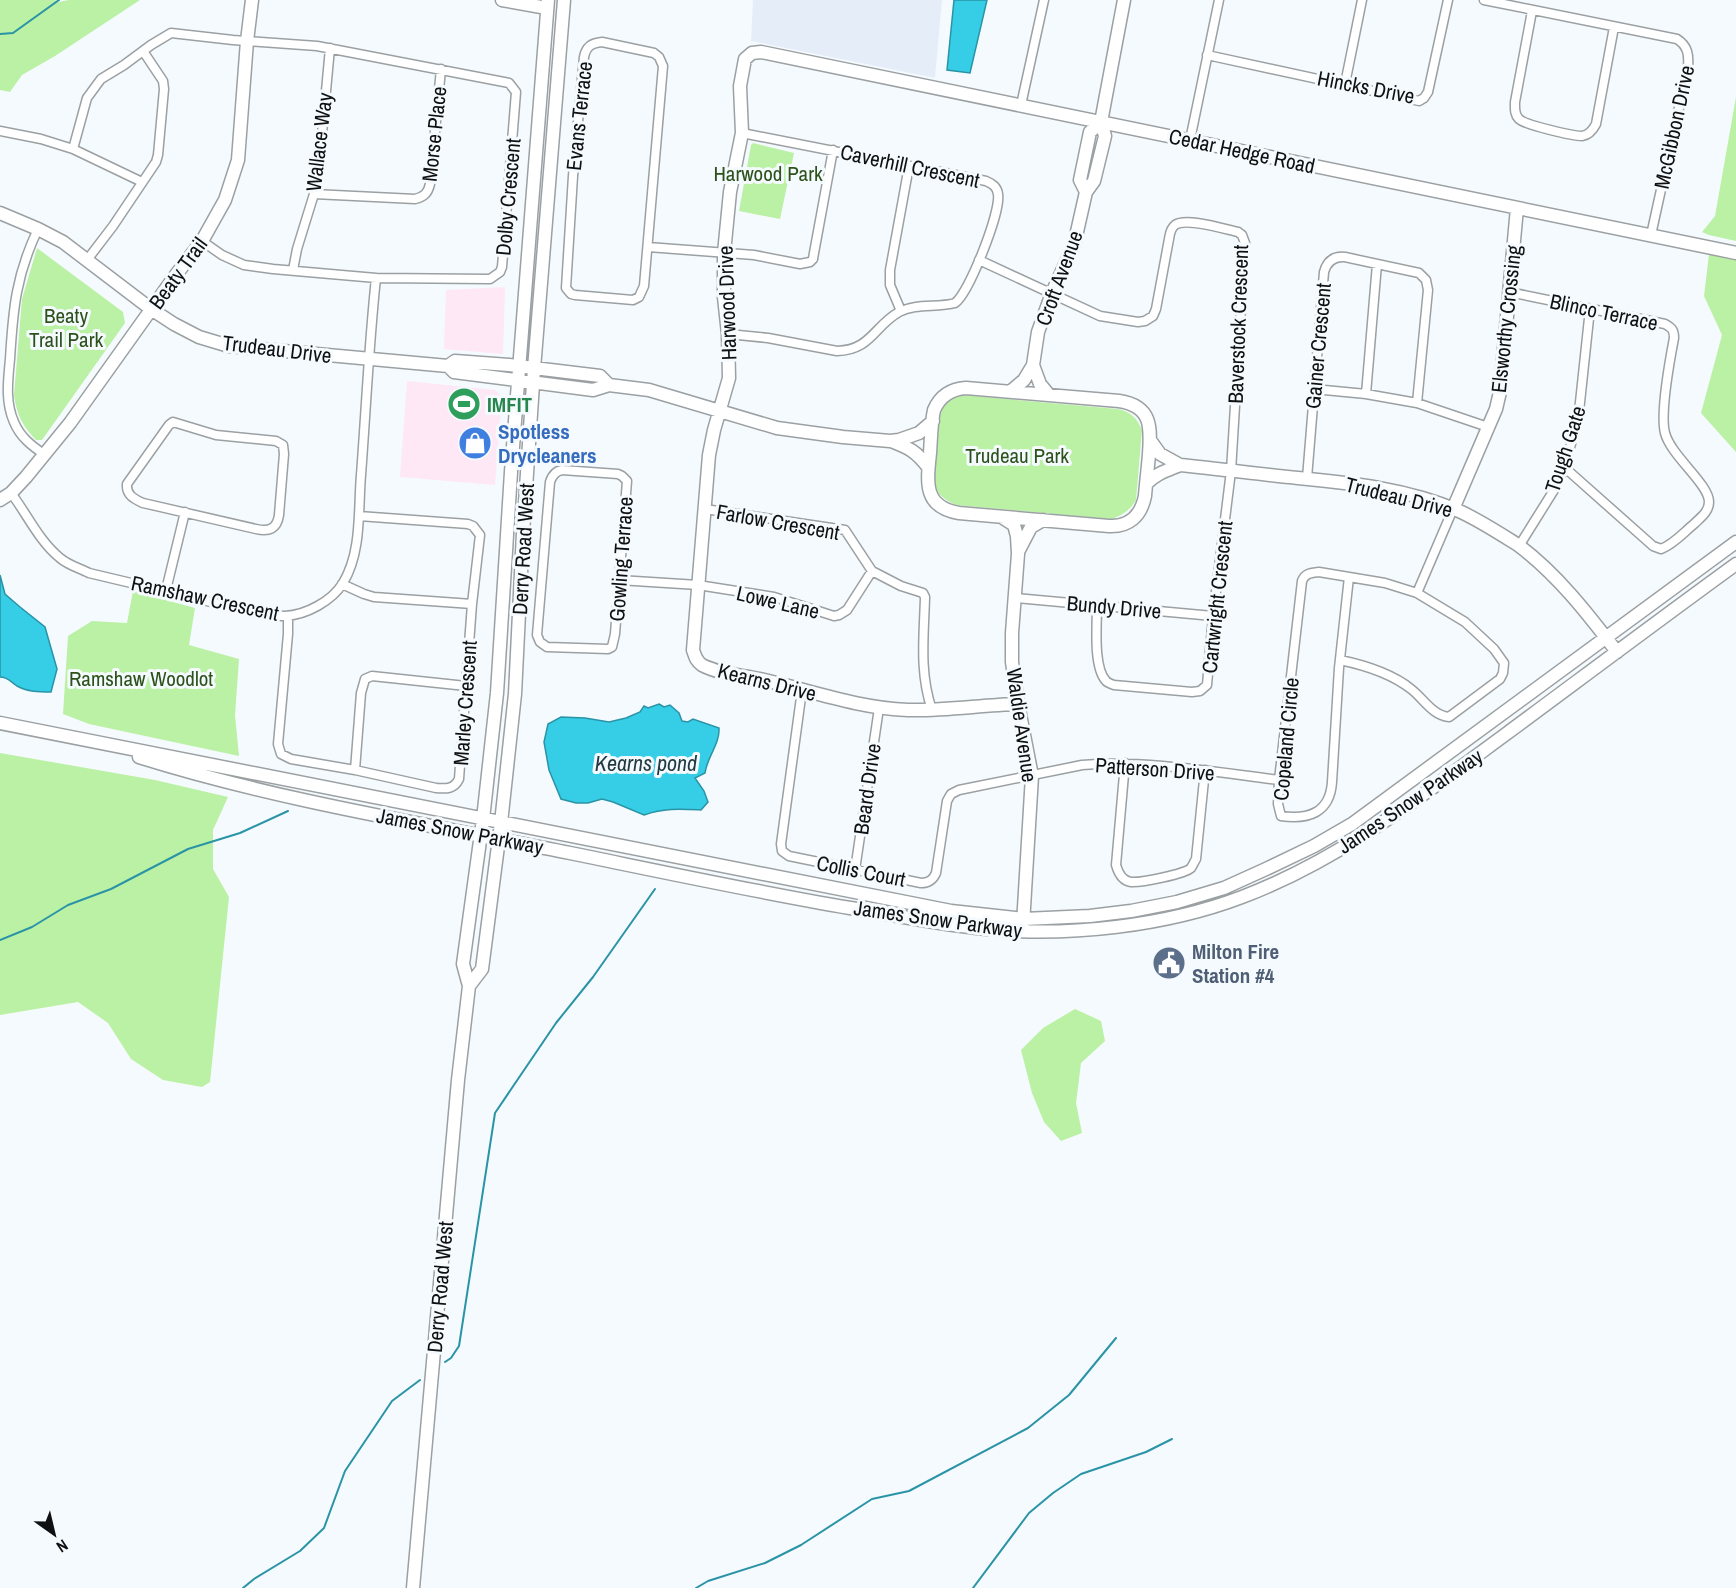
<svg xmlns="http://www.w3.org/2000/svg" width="1736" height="1588" font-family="'Archivo Narrow',sans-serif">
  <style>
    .commercial { fill: #fee8f5 }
    .built { fill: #e5eef8 }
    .green { fill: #bbf1a4 }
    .water { fill: #36cde6; stroke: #2a94a6; stroke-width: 1.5 }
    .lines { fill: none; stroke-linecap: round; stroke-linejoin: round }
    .stream { stroke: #2a94a6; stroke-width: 2 }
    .street-casing { stroke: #9ba0a3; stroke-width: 11 }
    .secondary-casing { stroke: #9ba0a3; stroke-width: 15 }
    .street { stroke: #fff; stroke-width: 8 }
    .secondary { stroke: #fff; stroke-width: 12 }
    .labels { text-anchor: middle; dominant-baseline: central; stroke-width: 6; stroke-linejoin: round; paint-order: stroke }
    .street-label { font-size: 21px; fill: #0e1011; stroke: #f5fafe }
    .park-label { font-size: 21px; fill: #2c511a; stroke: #f5fafe }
    .leisure-label { font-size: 21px; font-weight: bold; fill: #27864d; stroke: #f5fafe; text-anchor: start }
    .shop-label { font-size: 21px; font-weight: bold; fill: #366cbe; stroke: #f5fafe; text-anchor: start }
    .service-label { font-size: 21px; font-weight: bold; fill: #4e5e75; stroke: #f5fafe; text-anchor: start }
    .water-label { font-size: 22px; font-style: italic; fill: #233b40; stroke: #f5fafe }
  </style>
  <rect width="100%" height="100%" fill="#f5fafe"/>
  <path class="commercial" d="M505,287l-2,67 -59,-5 2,-59z
    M407,381l88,9 7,6 -7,89 -95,-8z"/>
  <path class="built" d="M753,0h189l-7,78 -184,-37z"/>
  <path class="green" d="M0,0h55l3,2 11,-2h71l-85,56 -33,19 -12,17 -10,-2z
    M1736,97v144l-27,-6 -7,-3 13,-16z
    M753,143l41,10 -14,66 -41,-8 12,-66z
    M37,248l86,64 2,11 -83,117h-6c-14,-15 -19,-25 -22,-45l8,-96z
    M1709,254l27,5v193l-35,-39 21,-78 -18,-39z
    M961,395l157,14c13,3 19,9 24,21l-6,70c-6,10 -13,15 -24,19l-156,-14c-8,-4 -17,-8 -21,-18 -4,-11 2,-68 8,-79 4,-7 11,-10 18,-13z
    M133,591l62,17 -6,37 50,14 -4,56 4,41 -150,-32 -26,-10 5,-78 24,-15 35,2z
    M0,753l155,27 73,17 -15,33v39l16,28 -19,185 -8,5 -39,-7 -32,-21 -23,-36 -30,-21 -78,13z
    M1075,1009l26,12 4,20 -24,22 -5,40 6,30 -21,8 -17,-19 -12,-29 -11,-43 22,-22z"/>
  <path class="water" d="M954,0h33l-17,73 -23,-3z
    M0,575l5,19 15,13 25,20 12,42 -6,23c-11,0 -24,0 -34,-6 -6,-4 -9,-9 -17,-9z
    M659,704l5,3 6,-2 9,8 3,8 6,1 5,-3 26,9c1,16 -12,29 -14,45l-10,5 9,13 4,11 -7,8c-22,-1 -36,-2 -57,5l-31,-13 -11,-3 -14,4h-12l-15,-4 -12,-29 -5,-28 4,-18 13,-7 24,1 24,4 17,-4 14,-6 4,-6 4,2z"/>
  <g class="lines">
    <path class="stream" d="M0,34l13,-1 46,-33
      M0,940l32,-13 36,-22 43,-16 77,-40 52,-16 48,-22
      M445,1362l6,-4 8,-12 36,-233 61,-90 37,-46 62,-88
      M243,1588l11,-9 46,-28 24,-23 21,-57 47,-70 28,-21
      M696,1588l12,-7 57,-18 36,-18 71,-46 37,-8 119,-63 41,-33 47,-57
      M973,1588l56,-75 24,-20 28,-19 65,-22 26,-13"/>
    <defs>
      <path id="street" d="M1484,0l193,39c11,7 12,16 11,28l-37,168
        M1532,11l-17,91c0,6 -1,12 4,17 6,6 54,17 63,17 7,-1 11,-6 14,-12l18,-97
        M602,42l52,11 5,4 4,9 -19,220 -5,11 -6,3 -58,-5 -4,-1 -5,-6 7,-112 11,-119c2,-10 7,-14 18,-15z
        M1207,55l212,46 5,-3 4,-6 20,-92
        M1345,84l17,-84
        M1021,105l23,-105
        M0,131l41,8 32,10 69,33
        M1190,140l29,-140
        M73,149l14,-51 14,-19 23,-14 27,-20 20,-12 62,7 84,6 187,36 5,1 7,9 -14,175 -2,5 -10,7 -114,-1 -103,-9 -29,-4 -22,-10 -20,-14
        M314,194l101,5c9,-2 13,-6 15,-15l11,-115
        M38,229c-22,46 -25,80 -28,130 -2,21 -5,43 4,63 6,15 18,24 31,33
        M648,247l106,8 46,9 10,-2 3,-3 1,-6 19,-103
        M87,260l26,-34 43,-64 2,-7 6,-66 -1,-8 -20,-30
        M979,260l121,56 38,6 7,-1 8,-5 3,-7 13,-70c1,-5 1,-10 6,-14 11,-8 49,4 63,7l4,3 3,8 -14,228 -18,145 -6,69 -7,6 -8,1 -78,-7c-3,-1 -6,-2 -8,-4 -13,-14 -9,-56 -9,-75
        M293,270l4,-21 17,-55 5,-28 11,-118
        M1509,292l156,32c7,4 9,6 9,14 -4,21 -14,76 -9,95 6,23 44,51 44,69 0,10 -9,16 -15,22 -11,9 -20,20 -33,25l-8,-3 -89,-79
        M901,311l-11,-26v-15l19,-104
        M728,334l40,4 69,13c34,-1 37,-25 62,-39 17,-9 38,-4 56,-9 14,-10 46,-91 43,-109 -1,-7 -5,-10 -12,-13l-244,-48
        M1314,389l52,5 51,9 71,24
        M1366,394l11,-130
        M173,422l43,13 60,6 7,4 1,9 -5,61c-2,14 -10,17 -23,14l-113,-26c-9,-4 -17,-8 -16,-19l42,-59z
        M562,470l56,4 4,2 5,5 -12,153 -3,13 -4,2 -61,-2 -7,-5 -3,-7 13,-153c2,-6 5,-11 12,-12z
        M1307,478l17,-206c3,-11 10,-16 21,-15l74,16 7,7 2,10 -11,113
        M11,493c16,21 28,48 49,65 8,7 19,10 29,15l164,39c10,1 21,4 32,4 21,-1 47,-15 58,-33 19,-31 15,-73 18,-108 5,-66 8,-132 15,-197
        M705,509l140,21 27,41 29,15 22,7 2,4c-1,39 -6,75 7,113
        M1519,546l35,-56 10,-23 14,-46 12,-112
        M619,580l79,5 76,12 60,19 5,-1 8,-5 25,-39
        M342,584l22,10 10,3 98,7
        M166,590l19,-78
        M1417,593l36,-84
        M1015,598l198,18
        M288,616v18l-10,110 3,10 10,5 64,11 81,18c11,1 18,1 23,-9l13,-175 8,-69 -7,-9 -5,-2 -109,-8
        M1340,660c24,5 51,13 71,29 13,10 21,26 38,28l51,-38 3,-6 1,-10 -10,-14 -29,-27 -48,-29 -32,-10 -66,-11c-8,1 -14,1 -17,9l-23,199 -1,24 3,12c27,4 49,-3 51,-34l7,-114 10,-91
        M802,690l-21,154 1,7 7,5 132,27c8,0 12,-3 15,-10l11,-72 4,-7 8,-4 123,-25c66,-5 132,7 197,15
        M1125,763l-9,102c2,7 6,16 15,17 9,1 54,-8 60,-14 2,-3 3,-6 5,-9l9,-89
        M355,770l6,-77 4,-14 7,-3 94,10
        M855,870l24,-162"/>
      <path id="secondary" d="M502,0l45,8
        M1086,192l-6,-12 10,-48 11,-10
        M0,213l38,16 25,13 88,67 23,15 25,13 30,9 219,20 6,6 139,18 16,-5 40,5 128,38 66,9 47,4 9,-1 20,-7 14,-12
        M448,366l7,-5 54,4 91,11 9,9
        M966,388l153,13c33,5 32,26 30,53 -1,14 -3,28 -4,42 -4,20 -16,31 -36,30l-150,-13c-36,-6 -32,-31 -29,-60 1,-14 1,-29 4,-43 6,-14 17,-21 32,-22z
        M1010,392l14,-12 9,-15
        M1049,395l-9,-11 -7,-19 5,-33 14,-39 22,-48 12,-53 8,-11 11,-45 -4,-14 23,-122
        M1150,440l10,14 20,11c40,4 79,9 118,13 54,5 110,11 161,33 20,9 40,22 59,34 39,29 70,69 99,107
        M891,441c18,7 25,10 37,26
        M1146,484c9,-10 22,-14 34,-19
        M0,500l11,-7 15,-16 44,-54 105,-147 27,-35 23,-41 13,-40 9,-119 5,-41
        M1453,509l43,-100 4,-17 17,-184
        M1003,518l11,7 3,11 1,18 -6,79v29l6,42 14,72 -9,148
        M1019,550l12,-23 12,-7
        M1018,704c-37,1 -73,7 -110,6 -51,-2 -99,-20 -148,-31 -19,-4 -41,-5 -58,-14 -6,-4 -7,-9 -9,-15l16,-195 5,-25 15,-52 -1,-44 -4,-37v-44l6,-61 12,-59 -2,-47 5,-27 7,-6 9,-1 975,201
        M0,723l951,188 73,8 66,-3 41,-5 46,-9 47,-14 42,-19 48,-23 38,-22 384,-282
        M139,757c141,44 286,67 431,96 93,19 186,39 280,55 45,7 91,17 137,21 81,8 179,-3 255,-32 98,-37 181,-102 264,-163 77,-57 153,-114 230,-170
        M469,986l13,-17 19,-146 14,-129 8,-161 11,-164 30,-369
        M413,1588l45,-508 11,-94 -6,-22 20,-145 14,-126 14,-221 37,-472"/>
    </defs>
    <use href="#street" class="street-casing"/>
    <use href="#secondary" class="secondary-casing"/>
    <use href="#street" class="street"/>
    <use href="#secondary" class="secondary"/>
  </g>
  <defs>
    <symbol id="stadium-disc" viewBox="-11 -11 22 22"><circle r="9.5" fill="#2e9e5b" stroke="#f5fafe"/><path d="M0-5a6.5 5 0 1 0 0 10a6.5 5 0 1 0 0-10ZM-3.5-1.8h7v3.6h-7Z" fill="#fff"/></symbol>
    <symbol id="shop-disc" viewBox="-11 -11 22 22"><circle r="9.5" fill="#3f7fe0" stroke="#f5fafe"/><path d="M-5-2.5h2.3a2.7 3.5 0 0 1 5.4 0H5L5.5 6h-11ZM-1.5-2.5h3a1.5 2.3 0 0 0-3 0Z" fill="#fff"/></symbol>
    <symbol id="civic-disc" viewBox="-11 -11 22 22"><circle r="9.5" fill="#5c6f8a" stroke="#f5fafe"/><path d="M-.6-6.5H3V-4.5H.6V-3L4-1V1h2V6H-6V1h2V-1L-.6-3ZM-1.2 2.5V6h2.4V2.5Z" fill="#fff"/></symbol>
  </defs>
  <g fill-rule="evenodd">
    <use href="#stadium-disc" x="445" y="385" width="38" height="38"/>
    <use href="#shop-disc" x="456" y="424" width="38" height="38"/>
    <use href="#civic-disc" x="1150" y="944" width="38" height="38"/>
  </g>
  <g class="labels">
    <g class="street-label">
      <text transform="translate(1366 87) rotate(11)">Hincks Drive</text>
      <text transform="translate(579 116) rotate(-84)">Evans Terrace</text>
      <text transform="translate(1674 127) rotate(-78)">McGibbon Drive</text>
      <text transform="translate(434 134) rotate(-84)">Morse Place</text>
      <text transform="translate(319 142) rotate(-83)">Wallace Way</text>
      <text transform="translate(1242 151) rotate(12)">Cedar Hedge Road</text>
      <text transform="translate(910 166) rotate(12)">Caverhill Crescent</text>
      <text transform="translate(508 197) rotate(-85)">Dolby Crescent</text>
      <text transform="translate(178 273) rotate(-54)">Beaty Trail</text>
      <text transform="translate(1059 278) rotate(-70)">Croft Avenue</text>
      <text transform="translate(727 303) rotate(-92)">Harwood Drive</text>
      <text transform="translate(1604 312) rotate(12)">Blinco Terrace</text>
      <text transform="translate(1506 319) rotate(-84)">Elsworthy Crossing</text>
      <text transform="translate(1238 324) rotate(-88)">Baverstock Crescent</text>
      <text transform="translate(1318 346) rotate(-85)">Gainer Crescent</text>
      <text transform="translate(277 349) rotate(7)">Trudeau Drive</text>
      <text transform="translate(1565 449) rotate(-72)">Tough Gate</text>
      <text transform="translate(1399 497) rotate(14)">Trudeau Drive</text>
      <text transform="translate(778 522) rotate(10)">Farlow Crescent</text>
      <text transform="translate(523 549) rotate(-87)">Derry Road West</text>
      <text transform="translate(621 559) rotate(-86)">Gowling Terrace</text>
      <text transform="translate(1217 597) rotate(-84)">Cartwright Crescent</text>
      <text transform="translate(205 598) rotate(12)">Ramshaw Crescent</text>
      <text transform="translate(778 602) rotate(13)">Lowe Lane</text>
      <text transform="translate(1114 607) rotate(5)">Bundy Drive</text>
      <text transform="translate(767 682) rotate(14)">Kearns Drive</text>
      <text transform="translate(465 703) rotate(-86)">Marley Crescent</text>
      <text transform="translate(1022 725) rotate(82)">Waldie Avenue</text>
      <text transform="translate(1286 739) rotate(-85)">Copeland Circle</text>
      <text transform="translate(1155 769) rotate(4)">Patterson Drive</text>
      <text transform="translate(867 789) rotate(-82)">Beard Drive</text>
      <text transform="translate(1410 801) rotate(-34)">James Snow Parkway</text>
      <text transform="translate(460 831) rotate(11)">James Snow Parkway</text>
      <text transform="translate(861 871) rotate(11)">Collis Court</text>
      <text transform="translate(938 919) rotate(8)">James Snow Parkway</text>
      <text transform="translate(440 1287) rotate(-85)">Derry Road West</text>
    </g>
    <g class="park-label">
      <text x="768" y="173">Harwood Park</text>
      <text x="66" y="315">Beaty<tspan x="66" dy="24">Trail Park</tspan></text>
      <text x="1017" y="455">Trudeau Park</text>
      <text x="141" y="678">Ramshaw Woodlot</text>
    </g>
    <g class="leisure-label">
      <text x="487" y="404">IMFIT</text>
    </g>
    <g class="shop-label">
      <text x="498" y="431">Spotless<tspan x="498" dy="24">Drycleaners</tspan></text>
    </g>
    <g class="service-label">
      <text x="1192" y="951">Milton Fire<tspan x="1192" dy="24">Station #4</tspan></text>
    </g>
    <g class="water-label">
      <text x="646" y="763">Kearns pond</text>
    </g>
  </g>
  <g transform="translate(54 1534) rotate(146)" stroke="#f5fafe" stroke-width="4.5" paint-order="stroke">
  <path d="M0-4.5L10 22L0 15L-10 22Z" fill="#0e1011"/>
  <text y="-9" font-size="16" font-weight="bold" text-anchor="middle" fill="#0e1011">N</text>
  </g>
</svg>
